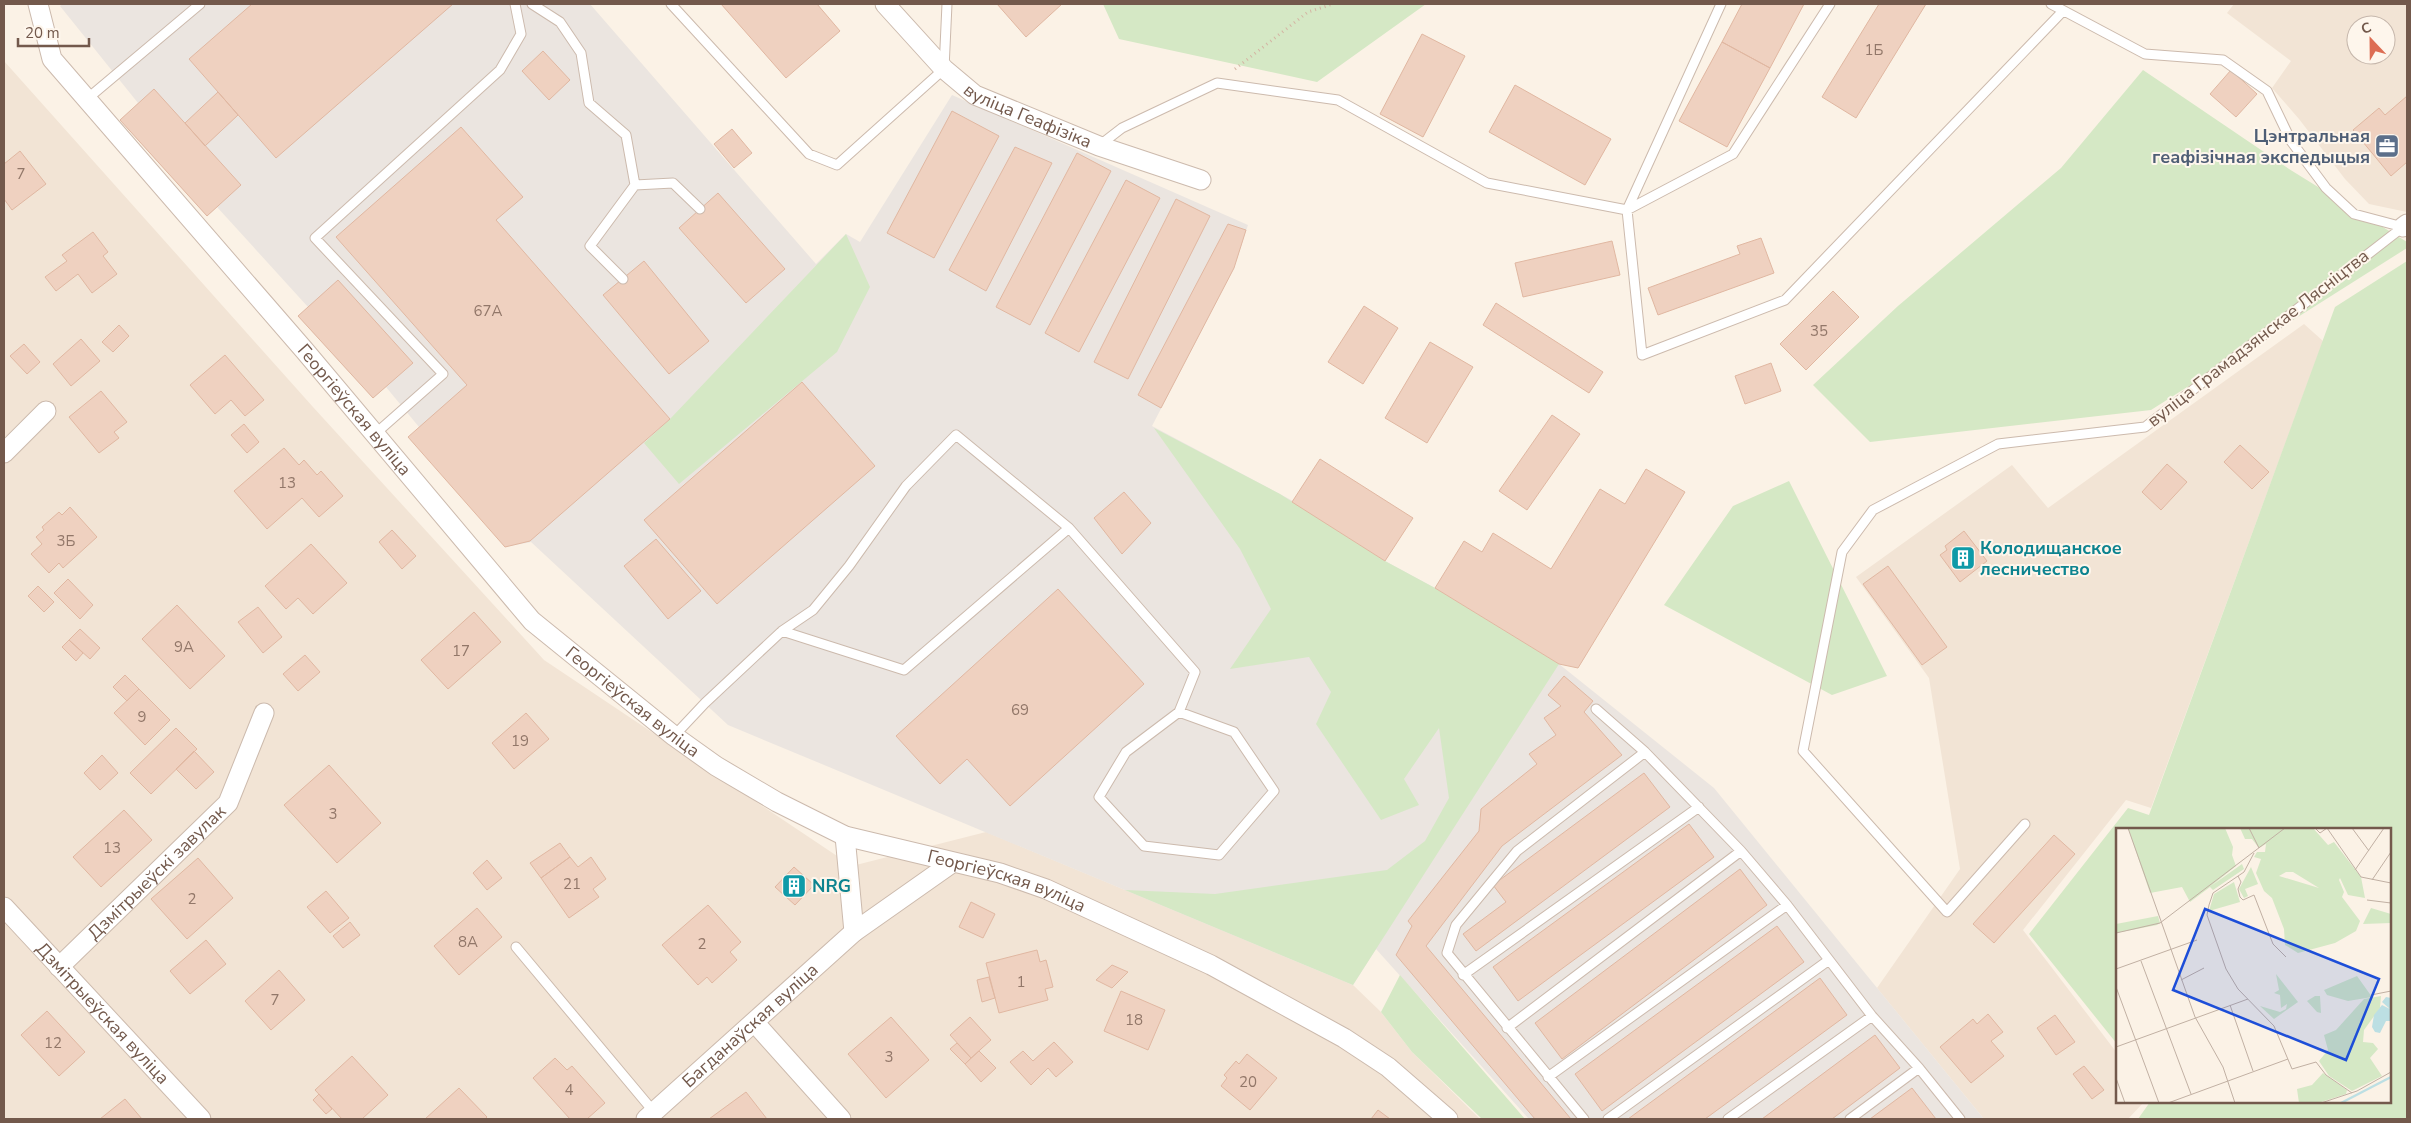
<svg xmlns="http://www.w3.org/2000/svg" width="2411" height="1123" font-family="'Nunito Sans',sans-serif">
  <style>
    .residential { fill: #f2e4d5; fill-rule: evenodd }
    .industrial { fill: #ebe5e0 }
    .green { fill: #d5e8c5 }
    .building { fill: #efd1c0; stroke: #e0b7a1 }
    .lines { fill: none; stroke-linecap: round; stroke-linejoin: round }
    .lane-casing { stroke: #ccbaad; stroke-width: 11 }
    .street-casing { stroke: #ccbaad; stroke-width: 21 }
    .path { stroke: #d4b4a3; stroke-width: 3; stroke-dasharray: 1 4; stroke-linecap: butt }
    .lane { stroke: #fff; stroke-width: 9 }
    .street { stroke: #fff; stroke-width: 19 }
    .labels { text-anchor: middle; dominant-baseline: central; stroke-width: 4; stroke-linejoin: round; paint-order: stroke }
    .number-label { font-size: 15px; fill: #927769 }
    .street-label { font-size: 18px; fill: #73594c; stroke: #fef6ec }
    .service-label { font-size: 18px; font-weight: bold; fill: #4e5e75; stroke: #fef6ec; text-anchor: end }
    .culture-label { font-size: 18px; font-weight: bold; fill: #0d838f; stroke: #fef6ec; text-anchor: start }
    .inset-river { fill: none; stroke: #bcdfe3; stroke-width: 2.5 }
    .inset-road { fill: none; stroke: #c1b0a3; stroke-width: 1 }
    .view { fill: #1d4ed8; fill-opacity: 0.15; stroke: #1d4ed8; stroke-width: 2.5 }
    .inset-edge { fill: none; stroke: #73594c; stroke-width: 2.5 }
  </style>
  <rect width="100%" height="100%" fill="#fbf2e6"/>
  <path class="residential" d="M2234,4h173v208l-38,-8 -24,-25 -46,-60 -27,-31 19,-27 -64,-48zM2356,25h30v30h-30z
    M4,61l309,346 231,253 308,206 134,-34 367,153 28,27 31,40 68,67h-1476z
    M2304,324l19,17 -172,467 -25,-8 -103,130 94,123v49h27l-16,17h-144l-107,-131 83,-119 -31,-191 -73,-101 156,-112 36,43z"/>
  <path class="industrial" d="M63,4h527l226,260 30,-30 14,8 92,-147 296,130 -14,43 -82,158 141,75 92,60 50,27 124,76 155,124 270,331h-455l-153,-170 -23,36 -625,-260 -197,-183 -26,5 -86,-120 -33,-40 -13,11 -75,-82 10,-9 -91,-100 -10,9 -87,-96 18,-17 -78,-97z"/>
  <path class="green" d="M1103,4h323l-109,78 -198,-43z
    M2143,70l146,99 118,73v6l-256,162 -281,32 -57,-57 85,-79 163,-138z
    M846,234l24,53 -33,65 -158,132 -35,-41 26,-24z
    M2407,261v858h-269l12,-17h240v-273h-273v215l-88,-110 99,-126 21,7 186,-508z
    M1154,428l126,66 105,67 50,27 124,76 -206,321 -228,-95 90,4 172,-24 38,-29 24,-43 -10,-70 -35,51 15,26 -38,15 -65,-96 15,-32 -22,-35 -79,12 41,-60 -31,-60z
    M1789,481l98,195 -55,19 -168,-90 69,-99z
    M1400,975l125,144h-43l-70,-67 -31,-40z"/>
  <path class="building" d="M252,4h201l-177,154 -87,-99z
    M721,4h96l23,27 -54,47z
    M997,4h65l-36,33z
    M1742,4h62l-34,64 -48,-26z
    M1879,4h47l-70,114 -34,-21z
    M1422,34l43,22 -42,81 -43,-23z
    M1722,42l48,26 -43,79 -48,-26z
    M543,51l27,29 -21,20 -27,-29z
    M2231,70l26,24 -21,23 -26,-23z
    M1515,85l96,54 -26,46 -96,-53z
    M154,89l87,96 -34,31 -87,-96z
    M218,92l20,23 -33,31 -20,-23z
    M2407,96v66l-16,14 -38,-46 26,-22 6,7z
    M952,111l47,25 -65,122 -47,-25z
    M461,127l62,70 -27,23 174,199 -140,122 -25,6 -97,-110 59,-52 -131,-148z
    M732,129l20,24 -18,15 -20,-24z
    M1015,147l37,16 -66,128 -37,-21z
    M20,151l26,33 -34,26 -8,-11v-35z
    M1077,153l34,18 -81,154 -34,-18z
    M1126,180l34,18 -81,154 -34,-19z
    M718,193l67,76 -39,34 -67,-75z
    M1176,199l34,17 -82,163 -34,-17z
    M1228,224l18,6 -12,38 -73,140 -23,-13z
    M93,232l15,20 -5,4 14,18 -25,19 -14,-19 -22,17 -11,-14 22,-16 -5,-6z
    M1761,238l13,35 -116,42 -10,-27 92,-34 -3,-8z
    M1612,241l8,34 -97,22 -8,-34z
    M644,261l65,80 -40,33 -66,-79z
    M338,280l75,83 -40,35 -75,-82z
    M1833,291l26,26 -53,53 -26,-26z
    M1496,303l107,69 -14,21 -106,-68z
    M1364,306l34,22 -35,56 -35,-22z
    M119,325l10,11 -16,16 -11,-10z
    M81,339l19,22 -29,25 -18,-22z
    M1430,342l43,25 -46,76 -42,-25z
    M24,344l16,18 -13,12 -17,-18z
    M225,355l39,45 -19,16 -14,-16 -16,14 -25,-29z
    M1771,363l10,28 -36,13 -10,-28z
    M802,382l73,84 -158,138 -73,-84z
    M101,391l26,31 -13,10 5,6 -20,15 -30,-36z
    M1552,415l28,19 -53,76 -28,-19z
    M244,424l15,18 -12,11 -16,-18z
    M2240,445l29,27 -17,17 -28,-27z
    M284,448l15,17 5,-5 13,15 4,-4 22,25 -24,21 -17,-19 -35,31 -33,-38z
    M1320,459l93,59 -28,43 -93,-59z
    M2167,464l20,18 -26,28 -19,-18z
    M1646,469l39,23 -107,176 -19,-4 -124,-76 29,-47 18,11 11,-19 58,36 49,-80 25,15z
    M1124,492l27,31 -29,31 -28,-36z
    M70,507l27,30 -34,31 -4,-5 -10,10 -18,-19 11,-10 -6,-7 8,-7 -2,-3 17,-15 3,3z
    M392,530l24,26 -14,13 -23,-27z
    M1964,531l23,30 -27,21 -20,-27 7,-5 -2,-4z
    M656,539l45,52 -33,28 -44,-53z
    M311,544l36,39 -34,31 -15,-16 -12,11 -21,-23z
    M1888,566l59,81 -25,18 -59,-81z
    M68,579l25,26 -13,14 -26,-26z
    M38,586l16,16 -10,10 -16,-16z
    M1058,589l86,95 -134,122 -43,-47 -27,25 -44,-48z
    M177,605l48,51 -35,33 -48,-50z
    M258,607l24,30 -19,16 -25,-31z
    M474,612l27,30 -53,47 -27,-29z
    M80,629l20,19 -10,11 -21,-19z
    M69,640l14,13 -7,8 -14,-14z
    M305,655l15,17 -22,19 -15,-17z
    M125,675l14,14 -12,12 -14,-14z
    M1564,676l29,25 -9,11 38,43 -120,91 -76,100 145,173h-36l-139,-164 16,-29 -4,-5 71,-90 2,-22 56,-45 -8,-10 27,-19 -12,-17 17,-12 -13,-11z
    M139,689l31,31 -25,25 -31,-32z
    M526,713l23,26 -35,30 -22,-26z
    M176,728l21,21 -46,45 -21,-21z
    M194,751l20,21 -18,17 -20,-20z
    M102,755l16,18 -18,17 -16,-17z
    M329,765l52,58 -44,40 -53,-58z
    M1644,773l26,34 -194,144 -13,-17 43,-32 -13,-17z
    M124,810l28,30 -51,47 -28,-30z
    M1689,824l25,33 -196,144 -25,-34z
    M2054,835l21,19 -81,89 -21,-19z
    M560,843l10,14 -29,21 -11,-15z
    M570,857l8,10 13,-10 15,22 -13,10 6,8 -30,21 -28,-40z
    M198,858l35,40 -46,41 -36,-40z
    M487,860l15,18 -15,12 -14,-17z
    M794,867l20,18 -19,20 -20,-18z
    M1740,869l27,36 -205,154 -27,-36z
    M326,891l23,27 -19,15 -23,-26z
    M971,902l24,12 -12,24 -24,-11z
    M708,905l33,37 -11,10 7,8 -25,23 -5,-6 -9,8 -36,-40z
    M477,908l25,29 -43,38 -25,-29z
    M350,922l10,13 -17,13 -10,-12z
    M1777,926l27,36 -202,149 -27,-37z
    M206,940l20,24 -36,30 -20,-23z
    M1037,950l3,12 6,-2 7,27 -8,2 3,11 -49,13 -13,-50z
    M1112,965l16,7 -16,16 -16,-8z
    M279,970l26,30 -34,30 -26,-29z
    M989,977l6,21 -13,4 -5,-22z
    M1820,978l27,37 -142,104h-77z
    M1121,991l44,19 -17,40 -44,-19z
    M47,1011l38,41 -26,24 -38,-41z
    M1988,1014l15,18 -12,9 13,15 -33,27 -31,-36 33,-28 4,5z
    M2055,1015l20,27 -19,13 -19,-27z
    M891,1017l38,43 -43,38 -38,-44z
    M970,1017l21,23 -20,18 -21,-23z
    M1875,1035l25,33 -68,51h-70z
    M1054,1042l19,20 -17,15 -8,-9 -17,17 -21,-23 13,-11 10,10z
    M957,1043l14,15 -6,6 -15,-15z
    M979,1051l17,17 -15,14 -16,-18z
    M1247,1054l30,24 -27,32 -29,-24 6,-8 -3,-3 12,-14 3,3z
    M352,1056l36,39 -26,24h-20l-27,-29z
    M555,1058l12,12 5,-4 33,37 -18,16h-17l-37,-41z
    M2084,1066l20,24 -12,9 -19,-25z
    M459,1088l28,29 -2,2h-60z
    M1912,1088l24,31h-66z
    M746,1092l21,27h-58z
    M319,1094l13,15 -6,5 -13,-14z
    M125,1099l17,20h-42z
    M1378,1110l12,9h-19z"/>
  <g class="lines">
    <defs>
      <path id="lane" d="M532,4l28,18 21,31 8,50 37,32 9,50 -45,61 33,33
        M671,4l138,150 28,11 107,-96 3,-65
        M1721,4l-94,206 15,145 143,-55 278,-289
        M2051,4l94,50 78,6 44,31 24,50 35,47 28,26 49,13
        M87,99l113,-95
        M1100,145l22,-17 95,-45 121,17 149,83 140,27 106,-56 97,-150
        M635,185l38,-2 27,26
        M375,434l68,-60 -128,-136 185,-168 21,-36 -6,-30
        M782,631l122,39 165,-142
        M1596,709l49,43 96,99 46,54 85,111 47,52 41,51
        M674,736l31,-33 77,-72 31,-21 36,-44 57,-80 50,-51 113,93 126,144 -16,40 -53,40 -27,45 45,49 75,9 55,-64 -40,-59 -55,-20
        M2025,824l-78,88 -144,-161 39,-199 31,-42 125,-66 147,-17 258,-200
        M516,947l138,165
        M1463,975l236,-168
        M1507,1028l234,-177
        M1548,1077l239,-172
        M1584,1119l-137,-166 9,-28 61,-74 128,-99
        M1608,1119l221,-159
        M1728,1119l144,-103
        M1850,1119l69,-51"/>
      <g id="street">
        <path id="s1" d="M38,4l14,55 253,292 227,270 142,115 42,30 61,36 68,34 155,37 46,16 165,76 133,73 44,29 60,52"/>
        <path id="s2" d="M885,4l59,65 31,26 124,51 102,34"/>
        <path d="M2403,227l4,-3"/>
        <path d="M4,453l42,-42"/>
        <path d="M845,836l9,96"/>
        <path id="s3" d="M4,907l197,212"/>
        <path id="s4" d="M59,967l169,-164 36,-90"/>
        <path d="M755,1023l86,96"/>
        <path id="s5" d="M646,1119l208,-187 98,-69"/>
      </g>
    </defs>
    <use href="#lane" class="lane-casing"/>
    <use href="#street" class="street-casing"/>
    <path class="path" d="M1235,69l73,-57 25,-8"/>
    <use href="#lane" class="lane"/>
    <use href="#street" class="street"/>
  </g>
  <defs>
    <symbol id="office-square" viewBox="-11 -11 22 22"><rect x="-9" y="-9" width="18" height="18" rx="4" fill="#5c6f8a" stroke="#fef6ec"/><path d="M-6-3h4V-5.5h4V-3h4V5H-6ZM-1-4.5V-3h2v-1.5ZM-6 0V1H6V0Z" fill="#fff"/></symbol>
    <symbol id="building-square" viewBox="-11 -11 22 22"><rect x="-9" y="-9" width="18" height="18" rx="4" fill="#0f9aa8" stroke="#fef6ec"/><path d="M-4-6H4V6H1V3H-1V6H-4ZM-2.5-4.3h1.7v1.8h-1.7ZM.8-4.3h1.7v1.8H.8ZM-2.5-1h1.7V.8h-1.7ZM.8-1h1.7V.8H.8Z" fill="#fff"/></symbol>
  </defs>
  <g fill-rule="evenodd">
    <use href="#office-square" x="2373" y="132" width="28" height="28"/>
    <use href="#building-square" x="1949" y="544" width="28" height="28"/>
    <use href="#building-square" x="780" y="872" width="28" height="28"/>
  </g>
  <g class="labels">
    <g class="number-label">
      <text x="1874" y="50">1Б</text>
      <text x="21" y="174">7</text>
      <text x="488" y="311">67А</text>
      <text x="1819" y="331">35</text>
      <text x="287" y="483">13</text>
      <text x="66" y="541">3Б</text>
      <text x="184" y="647">9А</text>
      <text x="461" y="651">17</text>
      <text x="1020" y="710">69</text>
      <text x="142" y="717">9</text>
      <text x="520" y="741">19</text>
      <text x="333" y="814">3</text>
      <text x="112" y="848">13</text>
      <text x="572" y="884">21</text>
      <text x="192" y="899">2</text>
      <text x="468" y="942">8А</text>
      <text x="702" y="944">2</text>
      <text x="1021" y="982">1</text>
      <text x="275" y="1000">7</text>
      <text x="1134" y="1020">18</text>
      <text x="53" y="1043">12</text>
      <text x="889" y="1057">3</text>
      <text x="1248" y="1082">20</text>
      <text x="569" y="1090">4</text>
    </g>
    <g class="street-label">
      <text stroke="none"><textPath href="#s2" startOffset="185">вуліца Геафізіка</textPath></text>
      <text transform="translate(2258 338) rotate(-38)">вуліца Грамадзянскае Лясніцтва</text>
      <text stroke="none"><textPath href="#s1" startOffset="520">Георгіеўская вуліца</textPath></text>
      <text stroke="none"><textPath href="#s1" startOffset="925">Георгіеўская вуліца</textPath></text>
      <text stroke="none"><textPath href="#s4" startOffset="136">Дзмітрыеўскі завулак</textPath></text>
      <text stroke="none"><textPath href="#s1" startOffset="1345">Георгіеўская вуліца</textPath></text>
      <text stroke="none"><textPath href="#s3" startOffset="145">Дзмітрыеўская вуліца</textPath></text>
      <text stroke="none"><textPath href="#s5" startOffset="140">Багданаўская вуліца</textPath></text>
    </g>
    <g class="service-label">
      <text x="2370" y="136">Цэнтральная<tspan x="2370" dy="21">геафізічная экспедыцыя</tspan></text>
    </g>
    <g class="culture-label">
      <text x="1980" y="548">Колодищанское<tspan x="1980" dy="21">лесничество</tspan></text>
      <text x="812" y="886">NRG</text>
    </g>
  </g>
  <g transform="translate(2116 828)">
    <rect width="275" height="275" fill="#fbf2e6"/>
    <path d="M12,0h97l8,19 -1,8 4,11 -25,20 31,-22 2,5 -31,21 -3,-3 -20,15 -8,-15 -32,6zM124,0h73l15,17 6,-3 27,35 4,21 -17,-3 -8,-17 -1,2 5,12 -2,5 18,24 -4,10 -21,12 -37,10 -13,-8 -1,-16 -12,-31 -8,-7 -8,-18 5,-14 -7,-2 3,-5h8l1,-8 -7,4 -7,-9h-7zM170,44h7l26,16 -40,-12zM135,39l7,17 -13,5 3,7 -4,2 -5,-9zM118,54l6,20 -31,9 5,-17zM255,80l20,6v9l-28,1zM42,88l2,7 -3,2 -41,8v-9zM160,146l22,28 -24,17 -14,-13 20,6 6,-3 1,-5 -6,4 -1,-13 -6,-2 5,-3zM241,148l15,21 -24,4 -21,-6 -3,-5zM199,168h5l1,17 -4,-1 -10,-11zM265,168l-1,12 -16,22 -1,12 10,1 5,6 -8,9 12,18 -30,15 -23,-15 -10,-15 9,-11 -4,-15 12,-5 28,-31zM207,245l24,17 -1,4 -28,9h-19l-2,-14 15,-4z" fill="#d5e8c5" fill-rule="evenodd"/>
    <path d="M270,169l5,1v23h-5l-6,12 -5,-1 -3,-5 2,-12 8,-10 8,4 -8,-7z" fill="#bcdfe3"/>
    <path class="inset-river" d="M225,275l50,-26"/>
    <path class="inset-road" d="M12,0l67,189 28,50 12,36M133,0l10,20M199,0l5,5 7,-5M211,0l34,49 30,6M236,0l17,23M138,25l-10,19 -31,21 -4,12 -2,10 19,54 12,20 36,37 18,43 24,-7 10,13 26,18M239,42l29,-42M122,48l3,6 -3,7 2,8 3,3 11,-5 19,49 13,13M256,52l19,-28M251,72l24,3M0,105l44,-10 125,-95M25,133l50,133M0,141l81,-29M65,152l23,-12M0,159l43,116M255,167l20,-4M114,177l23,66M0,219l132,-48M0,250l9,25M52,275l120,-44M205,275l36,-12 34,-19"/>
    <path class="view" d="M89,81l174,70 -33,81 -173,-70z"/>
    <rect width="275" height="275" class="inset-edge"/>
  </g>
  <rect width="2411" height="1123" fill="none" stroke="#73594c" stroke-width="10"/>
  <g transform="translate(2371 40) rotate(338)"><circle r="24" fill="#fef6ec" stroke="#c6b7ac"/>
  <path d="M0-4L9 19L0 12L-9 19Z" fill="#dd6d53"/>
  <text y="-8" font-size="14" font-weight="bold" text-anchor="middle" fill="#73594c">С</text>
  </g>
  <path d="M18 38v8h71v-8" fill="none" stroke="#73594c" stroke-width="2.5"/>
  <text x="25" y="38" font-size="15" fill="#73594c" stroke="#fef6ec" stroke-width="4" paint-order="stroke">20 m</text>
</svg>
